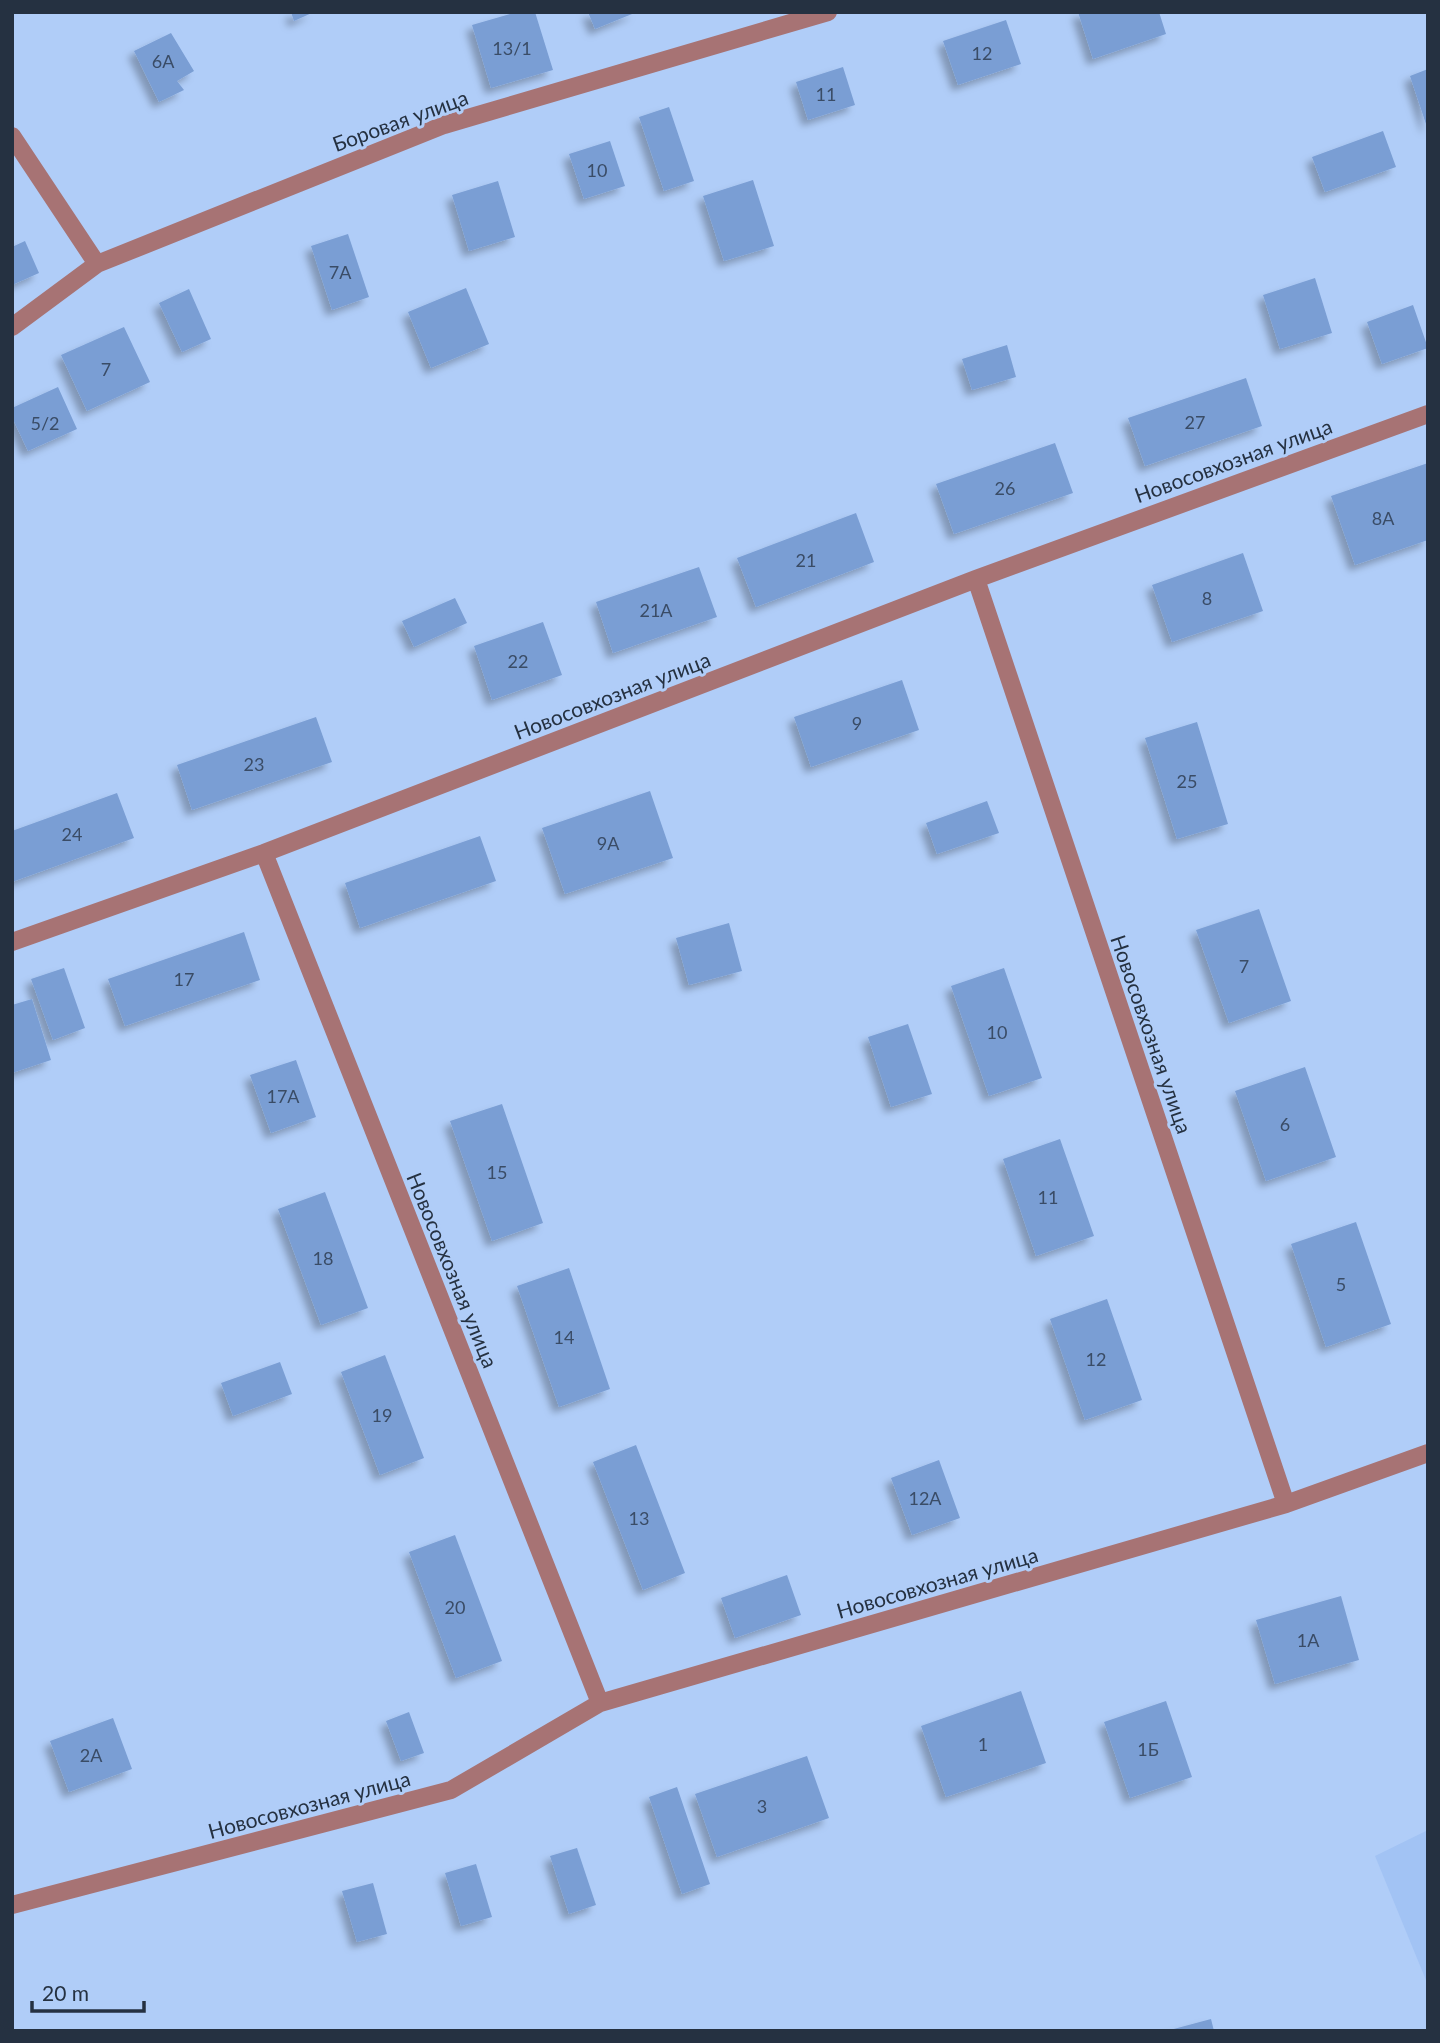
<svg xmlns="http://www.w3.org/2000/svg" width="1440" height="2043" font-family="Lato,sans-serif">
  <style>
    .built { fill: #a2c3f4 }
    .building { fill: #7a9ed4; filter: url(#shadow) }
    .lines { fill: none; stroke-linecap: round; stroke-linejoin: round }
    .minor { stroke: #a77374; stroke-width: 18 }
    .labels { text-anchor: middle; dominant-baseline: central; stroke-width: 6; stroke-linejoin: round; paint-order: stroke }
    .number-label { font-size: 18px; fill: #3a4c66 }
    .street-label { font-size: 21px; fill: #253141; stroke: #b0cdf8 }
  </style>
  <defs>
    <filter id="shadow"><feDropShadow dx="-6" dy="6" stdDeviation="3.5" flood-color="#0004"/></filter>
  </defs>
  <rect width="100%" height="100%" fill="#b0cdf8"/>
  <path class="built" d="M1428,1830v155l-53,-129z"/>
  <path class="building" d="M291,12h23l-20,9z
    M517,12h18l18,58 -62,18 -19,-63z
    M588,12h49l-42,17z
    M1078,12h81l7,22 -73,25z
    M1006,20l15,44 -63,21 -15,-44z
    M171,33l23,38 -17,10 7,9 -25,12 -25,-51z
    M843,67l12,38 -47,15 -12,-38z
    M1428,69v58h-1l-17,-51z
    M669,107l25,74 -30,10 -25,-74z
    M1383,131l13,36 -71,25 -13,-35z
    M610,141l15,45 -41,13 -15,-45z
    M753,180l21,66 -50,15 -21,-65z
    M498,181l17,56 -46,14 -17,-56z
    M348,234l21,63 -37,13 -21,-64z
    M25,241l14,32 -27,12v-38z
    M1315,278l17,55 -52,16 -17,-54z
    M466,288l23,56 -58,24 -23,-56z
    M189,289l22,50 -29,13 -23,-49z
    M1413,305l15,43 -46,16 -15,-42z
    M124,327l26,55 -63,29 -26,-56z
    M1007,345l9,32 -44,13 -10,-31z
    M1246,378l16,48 -117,40 -17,-48z
    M58,387l19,42 -49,22 -16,-34v-9z
    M1055,443l18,50 -119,41 -18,-50z
    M1428,463v77l-73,25 -24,-69z
    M856,513l18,49 -118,45 -19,-49z
    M1243,553l20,58 -91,31 -20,-57z
    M699,567l18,50 -104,36 -17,-51z
    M455,598l12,25 -53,24 -12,-26z
    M543,622l19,53 -70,25 -18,-54z
    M902,680l17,50 -108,37 -17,-50z
    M316,717l16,45 -140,48 -15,-45z
    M1197,722l31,102 -51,15 -32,-101z
    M650,791l23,67 -108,36 -23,-66z
    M117,793l17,45 -122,44v-51z
    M987,801l12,32 -62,21 -11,-31z
    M480,836l16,45 -136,47 -15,-45z
    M1259,909l32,92 -62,22 -33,-93z
    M729,923l13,48 -53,14 -13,-47z
    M244,932l16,48 -135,46 -17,-47z
    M64,968l21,60 -32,12 -22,-61z
    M1004,968l38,110 -53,18 -38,-110z
    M32,999l19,61 -39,13v-68z
    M908,1024l24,70 -41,13 -23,-70z
    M296,1060l20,57 -45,16 -21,-58z
    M1305,1067l31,90 -70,24 -31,-90z
    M502,1104l41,119 -51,18 -42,-120z
    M1060,1139l34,97 -58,20 -33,-97z
    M325,1192l43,116 -47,17 -43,-116z
    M1356,1222l35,102 -65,23 -35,-103z
    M569,1268l41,121 -51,18 -42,-121z
    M1107,1299l35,101 -57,20 -35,-101z
    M385,1355l39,103 -44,17 -39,-103z
    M280,1362l12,32 -59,22 -12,-33z
    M636,1445l49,128 -42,17 -50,-128z
    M939,1460l21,58 -48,17 -21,-57z
    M455,1535l47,126 -46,17 -47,-126z
    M787,1575l14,40 -66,23 -14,-40z
    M1341,1596l18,64 -84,24 -19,-64z
    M1021,1691l25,72 -100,34 -25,-71z
    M1166,1701l26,76 -62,21 -26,-76z
    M409,1712l15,41 -23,8 -15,-40z
    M113,1718l19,51 -63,23 -19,-51z
    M807,1756l22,62 -112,39 -22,-63z
    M677,1787l33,97 -28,10 -33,-97z
    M577,1848l19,57 -27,9 -19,-58z
    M476,1864l16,53 -31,9 -16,-53z
    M373,1883l14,51 -30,8 -15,-51z
    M1211,2019l3,12h-44v-1z"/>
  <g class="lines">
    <path class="minor" d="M12,136l85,128
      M12,327l85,-63 347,-139 384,-113
      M976,579l310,925
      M264,853l336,850
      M12,942l252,-89 712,-274 452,-165
      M12,1905l439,-115 149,-87 686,-199 142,-51"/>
  </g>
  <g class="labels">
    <g class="number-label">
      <text x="512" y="48">13/1</text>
      <text x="982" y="53">12</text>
      <text x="163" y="61">6А</text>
      <text x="826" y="94">11</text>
      <text x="597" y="170">10</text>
      <text x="340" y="272">7А</text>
      <text x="106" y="369">7</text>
      <text x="1195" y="422">27</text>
      <text x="45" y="423">5/2</text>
      <text x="1005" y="488">26</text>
      <text x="1383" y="518">8А</text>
      <text x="806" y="560">21</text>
      <text x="1207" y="598">8</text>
      <text x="656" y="610">21А</text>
      <text x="518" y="661">22</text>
      <text x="857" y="723">9</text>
      <text x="254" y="764">23</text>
      <text x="1187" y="781">25</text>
      <text x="72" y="834">24</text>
      <text x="608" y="843">9А</text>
      <text x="1244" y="966">7</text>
      <text x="184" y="979">17</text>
      <text x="997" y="1032">10</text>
      <text x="283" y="1096">17А</text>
      <text x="1285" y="1124">6</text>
      <text x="497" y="1172">15</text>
      <text x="1048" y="1197">11</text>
      <text x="323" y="1258">18</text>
      <text x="1341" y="1284">5</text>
      <text x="564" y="1337">14</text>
      <text x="1096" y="1359">12</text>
      <text x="382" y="1415">19</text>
      <text x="925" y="1498">12А</text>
      <text x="639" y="1518">13</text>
      <text x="455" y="1607">20</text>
      <text x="1308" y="1640">1А</text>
      <text x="983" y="1744">1</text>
      <text x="1148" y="1749">1Б</text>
      <text x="91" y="1755">2А</text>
      <text x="762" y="1806">3</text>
    </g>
    <g class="street-label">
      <text transform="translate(400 120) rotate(-20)">Боровая улица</text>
      <text transform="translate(1233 460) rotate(-20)">Новосовхозная улица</text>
      <text transform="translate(612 695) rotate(-21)">Новосовхозная улица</text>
      <text transform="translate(1152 1034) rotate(71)">Новосовхозная улица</text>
      <text transform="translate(453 1270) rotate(68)">Новосовхозная улица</text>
      <text transform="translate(937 1582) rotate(-16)">Новосовхозная улица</text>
      <text transform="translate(309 1804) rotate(-15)">Новосовхозная улица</text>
    </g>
  </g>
  <rect width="1440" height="2043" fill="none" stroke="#253141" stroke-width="28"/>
  <path d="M32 2001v10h112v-10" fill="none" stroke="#253141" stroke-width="3.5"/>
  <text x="42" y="2001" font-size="21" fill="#253141" stroke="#b0cdf8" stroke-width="5" paint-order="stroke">20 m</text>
</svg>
